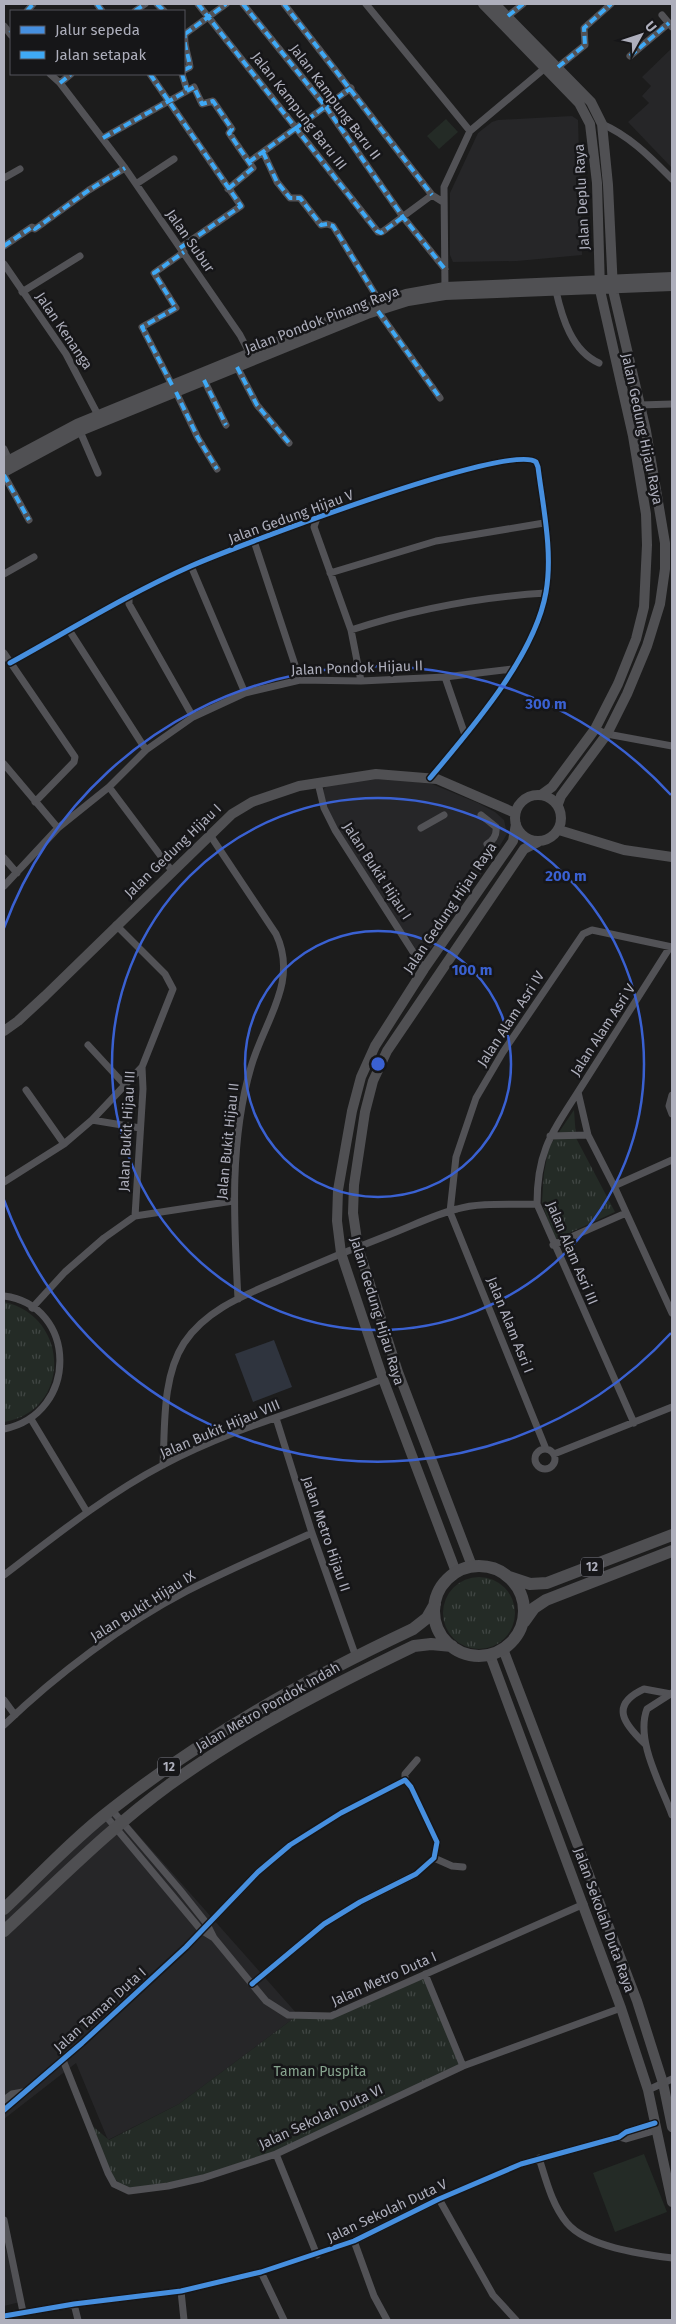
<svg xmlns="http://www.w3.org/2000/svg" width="676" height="2324" font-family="'Fira Sans',sans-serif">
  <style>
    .built { fill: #262628 }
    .grass { fill: url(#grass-tufts) }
    .pitch { fill: #242b26 }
    .water { fill: #2f343e }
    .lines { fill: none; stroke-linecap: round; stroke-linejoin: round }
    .street { stroke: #525256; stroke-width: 7 }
    .secondary { stroke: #505053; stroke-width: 10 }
    .highway { stroke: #4f4f52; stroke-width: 12 }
    .quiet { stroke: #3fa9f5; stroke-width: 4; stroke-dasharray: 8 4; stroke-linecap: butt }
    .cycleway-casing { stroke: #161618; stroke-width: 8 }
    .cycleway { stroke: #468fdf; stroke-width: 5 }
    .ring { fill: none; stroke: #3a61d2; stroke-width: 2.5 }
    .labels { text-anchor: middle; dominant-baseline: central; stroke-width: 5; stroke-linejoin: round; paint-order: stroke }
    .shield { fill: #161618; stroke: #80818b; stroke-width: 1 }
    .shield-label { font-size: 12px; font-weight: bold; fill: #aeafbc }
    .street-label { font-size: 14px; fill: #aeafbc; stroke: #161618 }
    .park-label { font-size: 14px; fill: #87a58f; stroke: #161618 }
    .centre { fill: #3a61d2; stroke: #161618; stroke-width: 2.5 }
    .ring-label { font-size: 15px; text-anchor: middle; font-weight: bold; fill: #3a61d2; stroke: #161618; stroke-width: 5; stroke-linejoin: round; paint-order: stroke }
  </style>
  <defs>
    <pattern id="grass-tufts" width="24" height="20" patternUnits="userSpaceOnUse" patternTransform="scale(1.25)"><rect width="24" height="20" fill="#242b26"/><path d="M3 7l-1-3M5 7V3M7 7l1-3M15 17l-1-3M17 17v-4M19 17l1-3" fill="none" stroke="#414744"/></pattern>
  </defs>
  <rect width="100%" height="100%" fill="#1c1c1c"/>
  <path class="built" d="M672,48v120l-44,-46 21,-19 -7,-7 9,-10 -9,-9z
    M572,116l6,4 4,135 -65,6 -64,1 -3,-7v-62l28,-60 14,-11 6,-2z
    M377,777l55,7 46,19 17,9 9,8 3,14 -11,18 -73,108 -95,-143 -5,-27 5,-6z
    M112,1805l186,210 -119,89 -71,36 -32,-77 -72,56v-216z
    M4,2245l20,56 -20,5z"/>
  <path class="grass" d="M574,1110l2,28 39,74 -61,28 -12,-38 2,-29 5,-26z
    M4,1302c66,14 68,109 0,120z
    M443 1613a36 36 0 1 1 72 0a36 36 0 1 1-72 0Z
    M426,1972l39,95 -186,85 -76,25 -74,14 -21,-18 -19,-50 20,17 70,-36 119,-89h28z"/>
  <path class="pitch" d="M446,119l12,13 -19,17 -12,-13z
    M644,2154l23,58 -52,20 -22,-59z"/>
  <path class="water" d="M274,1340l18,47 -39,15 -18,-48z"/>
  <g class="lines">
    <path class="street" d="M97,4l5,7
      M157,4l7,7
      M198,4l180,228h4l50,-37 11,7
      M243,4l83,103 77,110 42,52
      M284,4l148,191
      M366,4l104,127
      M27,11l6,-7
      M135,11l10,-7
      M662,15l10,12
      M508,16l15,-12
      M4,26l7,9
      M185,34l41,-30
      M630,56l39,-33
      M184,70l6,-3c-1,-11 -7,-22 -5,-33
      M50,74l10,9 65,85 115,167 11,21
      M150,74l91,132 -61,42
      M182,74l5,16
      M60,83l11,-9
      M602,124c28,12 49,34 70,55
      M103,138l91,-51 8,17 11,-3 19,28 -3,4 24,35 -25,21
      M263,152l14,30 13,16h10l21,27 6,-1 6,2 47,76
      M249,162l102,-74
      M4,178l16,-9
      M136,184l38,-25
      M4,246l28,-19 3,2 54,-39 36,-22
      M4,264l62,90 32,61
      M445,289l-1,-102 26,-56 75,-63 13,-1 27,-22 -1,-17 27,-24
      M556,291c6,27 16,60 43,72
      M22,292l58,-36
      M378,311l62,87
      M237,367l20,38 32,38
      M204,380l22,45
      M172,385l-30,-58 34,-19 -22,-35 30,-21
      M176,392l22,46 19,31
      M640,405l32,-1
      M79,429l19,44
      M4,449l5,11
      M4,475l25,45
      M317,518l-3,9 37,103 10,51
      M254,541l46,139
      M191,566l54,127
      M330,573l106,-32 108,-18
      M4,574l30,-17
      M129,596v8l64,113
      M69,630l77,120
      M351,630c64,-21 127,-33 195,-37
      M4,653l71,104 -1,5 -39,40
      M10,663c60,-33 118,-69 181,-97 41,-18 320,-125 345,-104l2,5c5,40 15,85 8,125 -11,64 -75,137 -116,186
      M445,677l20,58
      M595,729l12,5 65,12
      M4,764l54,64
      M318,783l6,25 11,22 89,139
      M109,787l63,84
      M481,815l15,12c1,8 -2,13 -9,17
      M421,828l23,-13
      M210,835l66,99c23,48 -12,87 -25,133 -22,75 -17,155 -13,232
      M4,858l13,15
      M4,886l54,-58 51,-41 37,-37 47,-33 52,-24 55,-13 61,1 84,-4 67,-8
      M116,925l49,49 8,15 -31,78 1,22 -8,127
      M670,947l-92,145 10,43 26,51 58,127
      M88,1045l36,39
      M26,1090l38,54
      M578,1092c-27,42 -41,60 -41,112l97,219
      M672,1095l-3,11 3,8
      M92,1120l48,8
      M550,1136l38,-1
      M4,1182l60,-38 28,-24 50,-53
      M614,1186l58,-26
      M553,1245l73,-32
      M4,1296c73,9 76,117 0,133
      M32,1308l33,-36 39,-34 31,-22 98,-15
      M276,1418l36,115 44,124
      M31,1419l56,93
      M535 1459a10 10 0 1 1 20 0a10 10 0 1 1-20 0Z
      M546,1449l-96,-237 6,-55 20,-59 27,-46 80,-118 9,-4 80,17
      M554,1454l118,-47
      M163,1465c2,-39 -1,-88 21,-122 23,-35 64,-49 100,-65 34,-15 68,-29 102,-42 24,-9 47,-21 71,-27 23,-7 56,-4 80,-5
      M4,1575c51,-39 102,-80 159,-110 69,-37 147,-57 220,-86
      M672,1693l-25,16c-12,31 14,76 25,106
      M4,1700l11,15
      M4,1725c53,-51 118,-100 183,-134 41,-21 83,-39 125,-58
      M645,1744c-21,-20 -36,-39 -1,-55l27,5
      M405,1780v-6l12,-14
      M111,1809l69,81 27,34 7,14 52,63 22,14 43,1 253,-112
      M105,1815l96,115 13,8
      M434,1858l18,8 11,1
      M425,1974l38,92
      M63,2060l45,113 6,11 15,7 39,-5 35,-8 73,-24 187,-88 158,-58
      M648,2090l24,-11
      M4,2100l8,-6 11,-2
      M4,2110l78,-67 104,-96 72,-75 32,-27 51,-32 64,-33 6,7 26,55 -3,16 -18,16 -56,28 -36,22 -72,60
      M619,2137l7,2 31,-9
      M276,2154l41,101
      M539,2158c7,22 13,47 28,65 20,24 75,31 105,35
      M439,2199l54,96 23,25
      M4,2220l19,92
      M354,2241l20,55 13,24
      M261,2272l23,48
      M181,2291l3,29
      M74,2304l4,16
      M4,2316l70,-12 107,-13 80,-19 93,-31 85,-42 82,-35 98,-27 7,-5 29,-9"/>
    <path class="secondary" d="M483,4l96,99 11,21 7,59 3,107 33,146 13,78 1,31 -3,62 -8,32 -18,45 -23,45 -43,58 -11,8
      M495,4l96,98 11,22 6,61 5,105 33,141 19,112v26l-5,35 -13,42 -20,48 -20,40 -46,62 -3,8
      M4,463l73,-39 249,-102 80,-28 39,-7 227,-10
      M4,472l76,-41 287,-117 41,-13 37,-6 227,-9
      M515 818a23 23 0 1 1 46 0a23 23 0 1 1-46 0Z
      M559,830l65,20 48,7
      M4,1031l14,-10 27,-25 187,-182 20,-12 47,-16 77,-12 61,5 78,34
      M472,1566l-74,-194 -40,-125 -5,-34 1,-28 11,-73 8,-31 14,-30 137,-202 14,-7
      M456,1572l-73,-193 -42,-126 -4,-32 1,-31 14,-79 9,-34 14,-31 49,-77 89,-128 3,-17
      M503,1649l134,352 26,82 9,44
      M490,1655l131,353 27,82 24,112"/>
    <path class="highway" d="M434 1611a45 45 0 1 1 90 0a45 45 0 1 1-90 0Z
      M509,1577l21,7 17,-1 125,-48
      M524,1622l10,-14 12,-8 126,-49
      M4,1909c35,-33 69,-70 108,-100 94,-74 193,-129 301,-180l14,-11 8,-14
      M4,1931c54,-50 106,-103 165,-146 76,-55 160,-98 245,-139l17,-2 21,2"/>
    <path class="quiet" d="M97,4l5,7
      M157,4l7,7
      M198,4l179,227 4,2 22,-16
      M243,4l83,103 77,110 42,52
      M284,4l148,191
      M27,11l6,-7
      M135,11l10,-7
      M508,16l15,-12
      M10,33l1,-1
      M185,34l41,-30
      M630,56l39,-33
      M558,67l27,-22 -1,-17 27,-24
      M184,70l6,-3c-1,-11 -7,-22 -5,-33
      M150,74l91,132 -61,42
      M182,74l5,16
      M60,83l11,-9
      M103,138l91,-51 8,17 11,-3 19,28 -3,4 24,35 -25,21
      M263,152l14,30 13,16h10l21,27 6,-1 6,2 47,76
      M249,162l102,-74
      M4,246l28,-19 3,2 54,-39 36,-22
      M378,311l62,87
      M237,367l20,38 32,38
      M204,380l22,45
      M172,385l-30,-58 34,-19 -22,-35 30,-21
      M176,392l22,46 19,31
      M4,475l25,45"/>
    <defs>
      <path id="cycleway" d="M10,663c60,-33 118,-69 181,-97 41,-18 320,-125 345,-104l2,5c5,40 15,85 8,125 -11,64 -75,137 -116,186
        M4,2110l78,-67 104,-96 72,-75 32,-27 51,-32 64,-33 6,7 26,55 -3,16 -18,16 -56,28 -36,22 -72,60
        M4,2316l70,-12 107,-13 80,-19 93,-31 85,-42 82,-35 98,-27 7,-5 29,-9"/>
    </defs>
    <use href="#cycleway" class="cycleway-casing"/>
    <use href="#cycleway" class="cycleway"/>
  </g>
  <g class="ring">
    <circle cx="378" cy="1064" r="133"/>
    <circle cx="378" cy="1064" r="266"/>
    <path d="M671 1333A398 398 0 0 1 4 1200M4 928A398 398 0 0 1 671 795"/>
  </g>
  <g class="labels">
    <g class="shield">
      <rect x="581" y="1557.5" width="22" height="19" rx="4"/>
      <rect x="158" y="1757.5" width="22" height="19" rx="4"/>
    </g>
    <g class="shield-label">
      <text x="592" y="1567">12</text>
      <text x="169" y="1767">12</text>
    </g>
    <g class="street-label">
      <text transform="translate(335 102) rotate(53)">Jalan Kampung Baru II</text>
      <text transform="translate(299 111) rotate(52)">Jalan Kampung Baru III</text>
      <text transform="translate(582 197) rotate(-93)">Jalan Deplu Raya</text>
      <text transform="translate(190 241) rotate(55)">Jalan Subur</text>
      <text transform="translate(322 320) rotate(-21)">Jalan Pondok Pinang Raya</text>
      <text transform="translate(64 331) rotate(56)">Jalan Kenanga</text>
      <text transform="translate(642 429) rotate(78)">Jalan Gedung Hijau Raya</text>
      <text transform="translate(291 517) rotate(-20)">Jalan Gedung Hijau V</text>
      <text transform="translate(357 668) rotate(-2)">Jalan Pondok Hijau II</text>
      <text transform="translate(173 851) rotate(-44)">Jalan Gedung Hijau I</text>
      <text transform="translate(377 871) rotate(57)">Jalan Bukit Hijau I</text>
      <text transform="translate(450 908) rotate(-56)">Jalan Gedung Hijau Raya</text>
      <text transform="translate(511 1019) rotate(-57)">Jalan Alam Asri IV</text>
      <text transform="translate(603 1030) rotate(-57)">Jalan Alam Asri V</text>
      <text transform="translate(127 1131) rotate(-87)">Jalan Bukit Hijau III</text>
      <text transform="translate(228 1141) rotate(-84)">Jalan Bukit Hijau II</text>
      <text transform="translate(572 1253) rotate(67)">Jalan Alam Asri III</text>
      <text transform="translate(377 1311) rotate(73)">Jalan Gedung Hijau Raya</text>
      <text transform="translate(510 1325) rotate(68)">Jalan Alam Asri I</text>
      <text transform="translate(220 1429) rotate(-23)">Jalan Bukit Hijau VIII</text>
      <text transform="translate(326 1534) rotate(71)">Jalan Metro Hijau II</text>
      <text transform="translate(143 1606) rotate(-32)">Jalan Bukit Hijau IX</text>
      <text transform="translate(268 1707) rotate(-30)">Jalan Metro Pondok Indah</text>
      <text transform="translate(604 1920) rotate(70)">Jalan Sekolah Duta Raya</text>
      <text transform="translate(384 1979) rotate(-24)">Jalan Metro Duta I</text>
      <text transform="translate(100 2010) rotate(-42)">Jalan Taman Duta I</text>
      <text transform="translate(321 2117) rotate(-25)">Jalan Sekolah Duta VI</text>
      <text transform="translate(387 2211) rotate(-25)">Jalan Sekolah Duta V</text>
    </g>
    <g class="park-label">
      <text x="320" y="2071">Taman Puspita</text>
    </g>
  </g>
  <circle cx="378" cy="1064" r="8" class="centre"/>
  <g class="ring-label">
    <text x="546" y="709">300 m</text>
    <text x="566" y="881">200 m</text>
    <text x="472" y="975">100 m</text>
  </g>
  <rect width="676" height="2324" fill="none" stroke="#aeafbc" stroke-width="10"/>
  <rect x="10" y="10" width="175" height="65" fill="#161618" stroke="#53535a"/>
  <rect x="20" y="26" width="25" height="8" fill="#468fdf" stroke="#53535a"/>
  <text x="55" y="35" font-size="15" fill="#aeafbc">Jalur sepeda</text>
  <rect x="20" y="51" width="25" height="8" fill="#3fa9f5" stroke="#53535a"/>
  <text x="55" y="60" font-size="15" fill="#aeafbc">Jalan setapak</text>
  <g transform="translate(641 35) rotate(50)" stroke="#161618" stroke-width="4" paint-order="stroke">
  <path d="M0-4L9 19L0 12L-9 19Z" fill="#aeafbc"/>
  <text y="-8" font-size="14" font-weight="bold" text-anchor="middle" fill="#aeafbc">U</text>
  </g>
</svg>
